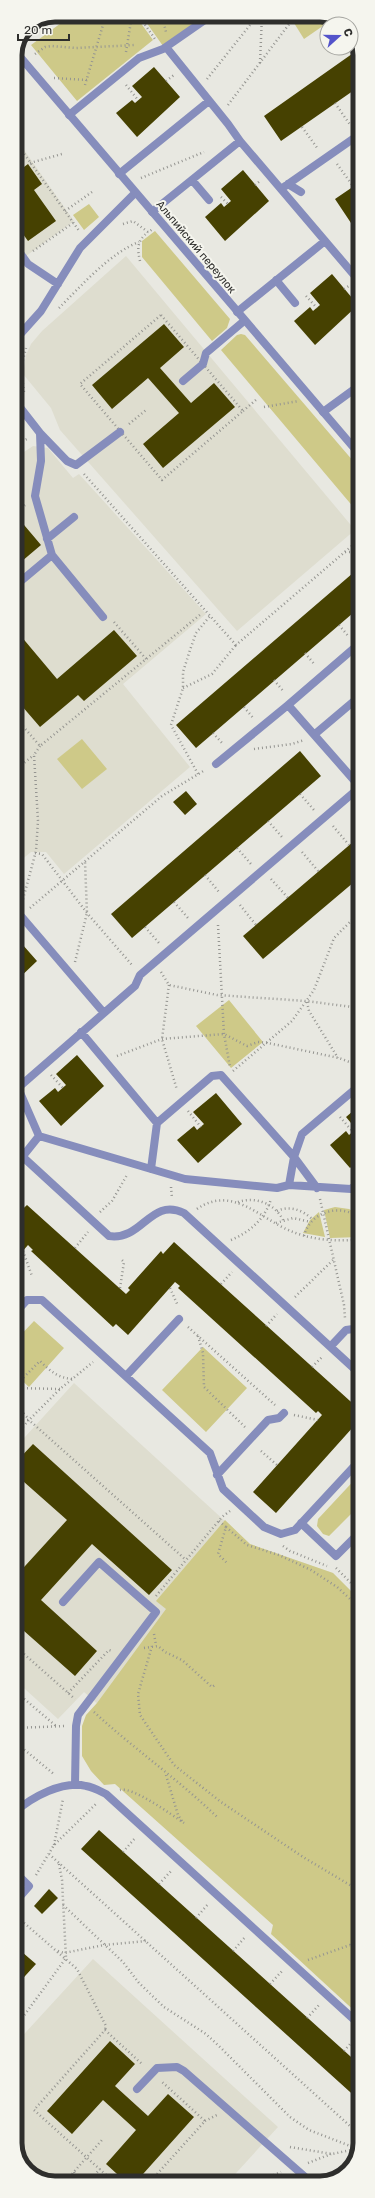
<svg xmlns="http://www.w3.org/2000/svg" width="375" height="2198" font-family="Rubik,sans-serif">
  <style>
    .built { fill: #deddcf }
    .green { fill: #cec988 }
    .building { fill: #464101 }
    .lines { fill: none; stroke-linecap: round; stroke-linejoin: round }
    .path { stroke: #959591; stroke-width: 2.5; stroke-dasharray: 1 3; stroke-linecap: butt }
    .service { stroke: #868dbc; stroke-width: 8 }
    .minor { stroke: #868dbc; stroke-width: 8 }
    .labels { text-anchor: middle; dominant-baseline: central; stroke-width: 4; stroke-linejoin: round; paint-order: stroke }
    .street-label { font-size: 11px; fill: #2e2e2c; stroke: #f5f5ee }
    .rim { fill: none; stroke: #2e2e2c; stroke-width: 5 }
  </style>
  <rect width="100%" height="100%" fill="#e8e8e1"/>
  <path class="built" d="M15,137l59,84 -59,43z
    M126,256l229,274 -118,101 -177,-201 -9,-22 -28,-34 3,-19 5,-11 11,-13z
    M33,446l15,2 25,30 6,-4 127,140 -83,70 67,83 -126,107 -18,-22h-15l-16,13v-407z
    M74,1383l176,161 83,29 27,27 -210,150 -66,-58 -26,27 -43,-39v-232z
    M93,1959l185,168 -51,56h-177l-23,-12 -12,-23v-104z"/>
  <path class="green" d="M57,15l-36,25 6,-13z
    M72,15h63l18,25 -76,61 -46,-56z
    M141,15h27l3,4 5,-4 28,1 -41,30z
    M289,15h36l8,4 -29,20z
    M89,204l10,13 -15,13 -11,-15z
    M155,231l75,88 -3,9 -15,13 -70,-84v-16z
    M241,334l4,1 115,134v46l-139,-165 16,-15z
    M82,739l25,30 -25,20 -25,-30z
    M229,1000l34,42 -32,26 -35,-42z
    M335,1207l14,2 11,6v22l-30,1 -6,-28z
    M319,1212l6,25 -22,-4 7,-13z
    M34,1321l30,27 -35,39 -14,-13v-33z
    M203,1347l44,41 -41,44 -44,-42z
    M360,1474v31l-31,31 -6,-2 -6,-8 1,-7z
    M225,1520l25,24 83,29 27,27v416l-89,-82 2,-9 -158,-141 -11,1 -13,-14 -9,-15v-30l4,-11 11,-12 69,-94 -10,-8z"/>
  <path class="building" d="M359,49l1,37 -79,55 -17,-25z
    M154,67l26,30 -43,40 -21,-24 16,-13 3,3 7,-6 -10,-11z
    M15,162l5,8 8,-6 14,20 -8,6 22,31 -28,20 -13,-18z
    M243,170l26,31 -44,40 -20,-24 16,-14 3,4 7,-6 -10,-12z
    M360,182v39l-7,5 -18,-27z
    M332,274l26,31 -43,40 -21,-24 16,-14 3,4 7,-6 -10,-12z
    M164,324l20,23 -24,21 31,35 23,-20 21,24 -72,61 -20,-24 36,-31 -31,-35 -36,31 -20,-24z
    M19,519l22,26 -26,22v-45z
    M360,567v40l-164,141 -20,-23z
    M15,629l42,50 57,-49 23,26 -53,45 -6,-6 -38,32 -25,-29z
    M300,751l21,25 -189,162 -21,-24z
    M186,791l11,13 -12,11 -12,-13z
    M360,836v41l-97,82 -20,-23z
    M15,936l22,25 -22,21z
    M77,1055l27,31 -43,40 -22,-25 16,-13 3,4 8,-7 -10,-11z
    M216,1093l26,31 -44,39 -21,-23 17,-14 3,4 7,-6 -11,-12z
    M360,1105v55l-10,8 -20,-23 16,-14 3,4 7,-6 -10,-12z
    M27,1205l99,89 4,-4 -2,-2 33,-37 2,3 11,-12 186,168v5l-8,9 2,2 -78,87 -23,-21 69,-77 -4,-4 -2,2 -138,-125 2,-2 -5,-4 -47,53 -12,-11 -3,3 -82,-76 2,-1 -5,-5 -13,15v-44z
    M33,1444l139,126 -23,25 -57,-51 -51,56 56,51 -22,25 -60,-53v-46l52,-57 -52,-46v-11z
    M99,1830l261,235v36l-279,-252z
    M49,1889l9,9 -16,16 -8,-8z
    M15,1946l21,18 -21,23z
    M110,2041l25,23 -20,22 33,30 20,-22 26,23 -59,66h-8l-21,-19 30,-34 -33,-30 -31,34 -25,-23z"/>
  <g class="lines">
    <path class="path" d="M138,15l17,24
      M162,15l4,17
      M300,15l22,2 3,-1
      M126,52l6,-37
      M35,54l10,-7 7,-1 24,2 59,-3
      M260,63l2,-48
      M54,78l33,2
      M207,79l51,-64
      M166,81l8,-6
      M85,85l21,-70
      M126,85l12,15
      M335,103l16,23
      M228,105l68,-90
      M302,127l16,22
      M15,141l65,91
      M30,163l32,-9
      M337,164l16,22
      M141,178l63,-26
      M255,185l5,-4
      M221,197l7,7
      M65,211l27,-19
      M123,224l10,-3 15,11 5,-3
      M33,251l40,-28
      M140,261c-3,-13 -3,-20 8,-29
      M344,289l5,-3
      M306,296l11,12
      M59,308c22,-22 51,-55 80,-66
      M161,315l82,96 -81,69 -82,-96z
      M24,392l-3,-24 5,-20
      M264,407l35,-6
      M243,411l14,-12
      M129,424l17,-14
      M15,445l12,-6
      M84,474l152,171 124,-106
      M15,513l10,-8
      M345,552h15
      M114,622l33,38
      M339,625l10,12
      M305,653l10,12
      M274,680l10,12
      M183,688l29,-14 24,-29
      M244,707l10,12
      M15,717l25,29 161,-132
      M213,733l9,10
      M254,749l38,-5 12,-4
      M15,770l19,-15
      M198,774l-27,-49 12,-37v-16l7,-22 6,-17 14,-17
      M300,794l14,16
      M268,821l14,16
      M333,826l16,19
      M237,848l14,16
      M302,852l17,20
      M35,853l7,1 45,59 45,52
      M205,875l14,17
      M271,879l17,19
      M174,902l14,16
      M22,903l14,-52 2,-30 -4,-66 6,-9
      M240,905l16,20
      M30,908l132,-112 43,-26
      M218,925l6,109 6,33
      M145,927l14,16
      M75,962l12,-49 -2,-51
      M161,972l8,13 48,10 89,6 54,7
      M169,985l-7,54 15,51
      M307,1002l2,9 29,47
      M117,1056l45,-17 62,-5 23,12 11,-4 10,1 71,15 21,8
      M233,1071l59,-50 22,-31 20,-52 26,-26
      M51,1075l12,13
      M188,1111l13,16
      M340,1117l13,15
      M171,1187l1,11
      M320,1199l24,106 1,13
      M238,1202c18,-6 37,2 45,18
      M197,1209c36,-25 64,11 96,23 20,8 45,10 67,7
      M277,1211c13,-6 26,-1 36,9
      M100,1212l12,-11 15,-26
      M276,1223l17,-5 18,4
      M304,1236c6,-25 37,-33 56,-18
      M231,1240c19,-8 34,-21 40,-41
      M75,1248l13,-16
      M23,1251l9,25
      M221,1284l11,-12
      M120,1288l4,-26 -3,-3
      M170,1288l8,18
      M295,1297l38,-37
      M266,1326l11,-12
      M188,1327l87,78
      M198,1336l5,17 1,34 41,40
      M312,1367l11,-11
      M15,1386l25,-25c10,10 18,17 33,18
      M15,1388l45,1
      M15,1405l14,14
      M294,1415l24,5
      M15,1420h14l31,-31 33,-27
      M15,1436l14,-16 157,140
      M261,1451l16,14
      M219,1521l7,6 -8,27 9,9
      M226,1527l21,18 32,10 32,15 26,17 23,21
      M283,1546l7,5 37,15
      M336,1568l24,24
      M156,1596l66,-79 8,-6
      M154,1634l2,11
      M15,1646l60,53
      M152,1646l-14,48 2,21 34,50 47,37 82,55 57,34
      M144,1648l14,-2 7,6 17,8 30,27 3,-2
      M15,1691l41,35
      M68,1693l41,-43 3,1
      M94,1712c40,37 84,67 123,105
      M15,1728l50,-2
      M15,1742l40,33
      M166,1775l12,40 4,6
      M120,1790c12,-4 52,25 64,33
      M54,1845l9,-46
      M123,1852l13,-15
      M49,1854l311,281
      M36,1875l18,-30 43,-42
      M159,1884l13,-14
      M63,1905l60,57 16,21 25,24 42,27 16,15 68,68 19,13 49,19
      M15,1915l62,54 29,57 -1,4
      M196,1918l13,-15
      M58,1951l6,2 40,-8 42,-4
      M233,1951l13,-15
      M308,1960l42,-15 10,8
      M270,1984l13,-14
      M307,2018l12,-13
      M15,2028l51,-70 -4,-78 -3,-16
      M344,2051l13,-15
      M205,2121l12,-6
      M290,2147l42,7 24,-5
      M308,2163l23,-9
      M74,2172l5,11
      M92,2182l-1,-3 9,-10
      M64,2183l38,-43
      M115,2183l-81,-73 71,-80 38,35
      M149,2183l56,-62 -44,-40
      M255,2183l26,-11"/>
    <path class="service" d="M166,47l62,77 12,17 120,141
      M69,115l70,-57 24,-9 49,-34
      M119,174l90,-73
      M192,180l17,20
      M288,184l13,8
      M281,189l79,-55
      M152,212l88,-71
      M15,246l13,18 30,20
      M15,263l8,-6
      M276,280l19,23
      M237,312l88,-71
      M15,340l26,-29 39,-63 55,-55
      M183,381l20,-17 3,-11 38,-32
      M15,401l25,32 1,28 -6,35 17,59 51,62
      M323,412l37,-27
      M40,433l27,28 9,4 44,-33
      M47,539l27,-22
      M15,586l37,-31
      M360,643l-72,62 72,82
      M315,734l45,-38
      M216,764l72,-59
      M15,914l6,2 83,97
      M81,1032l76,91 55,-47 9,-1 73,82 23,31
      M15,1081l24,55 -24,30
      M19,1087l116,-101 5,-11 220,-188
      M39,1136l146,43 92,9 12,-3 62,4 9,-7
      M24,1158l85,78c34,5 41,-39 75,-23l176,161
      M151,1169l6,-46
      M289,1185l5,-28 8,-23 58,-49
      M15,1313l12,-13h15l168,153 13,36 41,38 17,7 14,-4 65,-70
      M331,1346l15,-16 14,-2
      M126,1376l53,-57
      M217,1475l51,-55 11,-2 5,-5
      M301,1523l35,33 24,-24
      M63,1602l36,-40 57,50 -78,103 -2,11 -1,59
      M15,1812c17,-15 48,-32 71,-26 7,1 14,5 20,8l254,231
      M15,1872l14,14 -14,16
      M137,2089l20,-21 20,-1 7,4 128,112"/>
    <path class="minor" d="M16,52l344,403"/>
  </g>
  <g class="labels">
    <g class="street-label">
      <text transform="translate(196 247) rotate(50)">Альпийский переулок</text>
    </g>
  </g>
  <path d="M0 0H375V2198H0ZM55 22H320A33 33 0 0 1 353 55V2143A33 33 0 0 1 320 2176H55A33 33 0 0 1 22 2143V55A33 33 0 0 1 55 22Z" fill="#f5f5ee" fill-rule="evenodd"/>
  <path class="rim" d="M55 22H320A33 33 0 0 1 353 55V2143A33 33 0 0 1 320 2176H55A33 33 0 0 1 22 2143V55A33 33 0 0 1 55 22Z"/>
  <g transform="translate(339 36) rotate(69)"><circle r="19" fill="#f5f5ee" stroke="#a5a5a0"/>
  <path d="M0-3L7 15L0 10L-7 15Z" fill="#5353ca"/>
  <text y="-6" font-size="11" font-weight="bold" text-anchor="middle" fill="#2e2e2c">С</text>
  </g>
  <path d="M18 34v6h51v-6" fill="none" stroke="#2e2e2c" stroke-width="2"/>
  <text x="24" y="34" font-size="12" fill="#2e2e2c" stroke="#f5f5ee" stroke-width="3" paint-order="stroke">20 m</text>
</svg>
